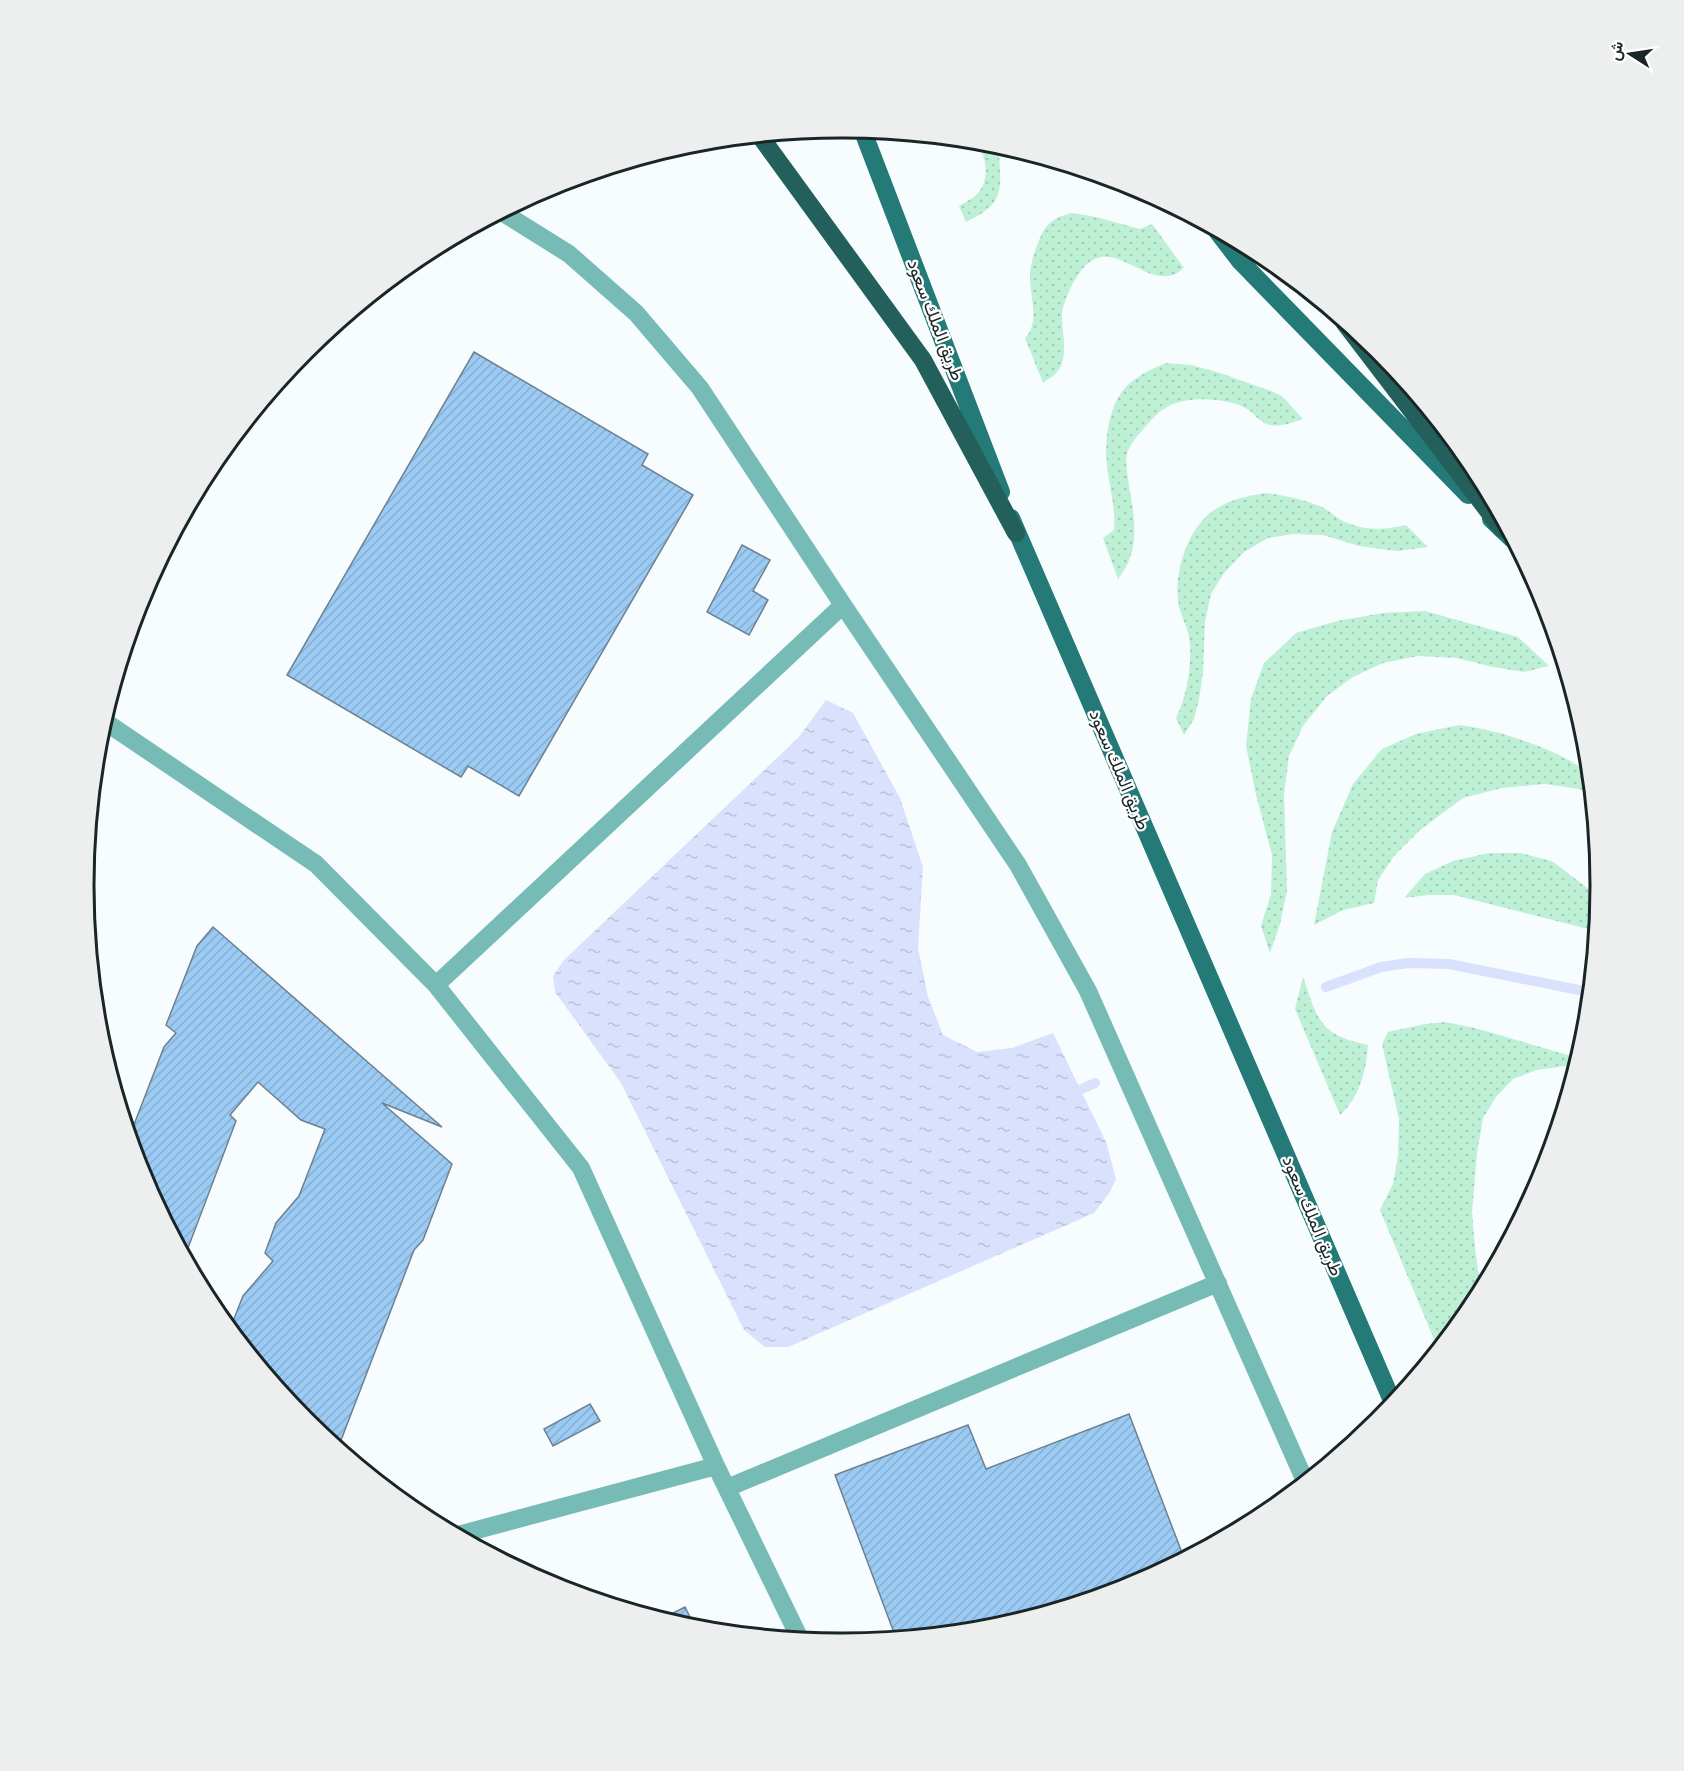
<svg xmlns="http://www.w3.org/2000/svg" width="1684" height="1771" font-family="'Source Sans 3',Vazirmatn,sans-serif">
  <style>
    .grass { fill: url(#grass-dots) }
    .water { fill: url(#water-ripples) }
    .lines { fill: none; stroke-linecap: round; stroke-linejoin: round }
    .stream { stroke: #d9e1fc; stroke-width: 10 }
    .building { fill: url(#building-hatch); stroke: #6e8090; stroke-width: 1.5 }
    .minor { stroke: #76bbb6; stroke-width: 18 }
    .major { stroke: #247a76; stroke-width: 18 }
    .highway { stroke: #23605c; stroke-width: 18 }
    .labels { text-anchor: middle; dominant-baseline: central; stroke-width: 4.5; stroke-linejoin: round; paint-order: stroke }
    .street-label { font-size: 18px; fill: #1a2528; stroke: #fff }
    .rim { fill: none; stroke: #1a2528; stroke-width: 3 }
  </style>
  <defs>
    <pattern id="grass-dots" width="8" height="8" patternUnits="userSpaceOnUse" patternTransform="scale(1.5)"><rect width="8" height="8" fill="#bdf0d5"/><path d="M2 2h.1M6 6h.1" fill="none" stroke="#a2ceb7" stroke-width="1.8" stroke-linecap="round"/></pattern>
    <pattern id="water-ripples" width="26" height="14" patternUnits="userSpaceOnUse" patternTransform="scale(1.5)"><rect width="26" height="14" fill="#d9e1fc"/><path d="M2 4q2-2 4 0t4 0M15 11q2-2 4 0t4 0" fill="none" stroke="#bac1d8"/></pattern>
    <pattern id="building-hatch" width="6" height="6" patternUnits="userSpaceOnUse" patternTransform="scale(1.5)"><rect width="6" height="6" fill="#9bcbf4"/><path d="M-1 1l2-2M0 6l6-6M5 7l2-2" fill="none" stroke="#85aed1"/></pattern>
  </defs>
  <rect width="100%" height="100%" fill="#f7fdfe"/>
  <path class="grass" d="M977,141l22,4c0,40 11,57 -33,77l-7,-16c6,-4 16,-8 20,-14 12,-17 6,-35 -2,-51z
    M1072,213l24,4 44,12 12,-5 32,44c-3,2 -7,6 -11,7 -30,9 -58,-35 -86,-11 -11,10 -23,35 -25,49 -1,18 8,43 -5,59 -3,4 -10,8 -14,11l-18,-45c16,-16 4,-43 5,-64 1,-13 5,-24 10,-36 7,-16 15,-21 32,-25z
    M1166,363l25,2 26,7 54,19 11,5 21,23c-10,4 -26,9 -36,5 -7,-2 -13,-10 -18,-14 -18,-12 -56,-14 -76,-6 -12,5 -20,14 -28,23 -6,7 -16,18 -18,27 -2,10 1,22 2,32 6,34 12,64 -11,93l-15,-41 11,-8c2,-23 -5,-43 -7,-65 -3,-25 2,-65 23,-82 11,-9 23,-15 36,-20z
    M1267,493c19,3 36,6 55,14 8,4 15,12 23,15 21,9 40,8 61,3l22,22 -31,4 -38,-5 -36,-11 -30,-1 -25,4 -24,14 -20,21 -13,21 -6,28 -2,51 -4,26 -5,20 -10,16 -8,-17c11,-22 17,-57 13,-81 -2,-11 -8,-21 -10,-31 -6,-31 7,-73 31,-93 16,-13 37,-17 57,-20z
    M1425,611l93,26 31,29 -25,6 -31,-5 -36,-9 -39,-2 -35,7 -30,14 -26,19 -24,30 -14,30 -5,39 3,96 -7,33 -10,29 -9,-27 10,-32 1,-39 -16,-60 -10,-49 5,-47 13,-36 32,-30 41,-12 46,-8z
    M1459,725c33,4 66,15 96,28 12,5 22,13 34,18l2,22 -12,-4 -34,-5 -43,4 -39,10 -43,32 -26,26 -16,24 -4,23 -31,7 -29,15 18,-93 21,-48 29,-35 34,-15z
    M1489,853h31l32,8 47,36 -3,34 -142,-36h-25l-25,3 21,-24 28,-13z
    M1303,977c15,43 16,58 65,68 -2,26 -8,52 -28,70l-45,-106z
    M1445,1022l30,6 103,30 -3,11 -10,-3 -28,4 -24,9 -17,18 -13,21 -6,35 -5,59 3,36 6,43 -9,16 -34,42 -58,-139 13,-26 5,-29 1,-36 -17,-75 6,-12 37,-8z
    M1548,1155l-6,21 -32,59 6,-23 19,-43z"/>
  <path class="water" d="M826,700l27,13 47,85 23,69 -5,81 10,49 15,38 34,17 35,-4 41,-15 53,109 10,37 -6,13 -16,21 -306,134h-23l-21,-17 -123,-247 -66,-91 -2,-16 11,-16 235,-223z"/>
  <g class="lines">
    <path class="stream" d="M1326,987l55,-20 27,-4 41,1 140,28
      M1068,1095l27,-12"/>
  </g>
  <path class="building" d="M474,352l174,102 -6,11 51,30 -174,301 -51,-30 -7,11 -174,-102z
    M742,545l28,15 -17,31 15,9 -19,35 -42,-23z
    M213,927l229,200 -60,-24 70,61 -29,76 -9,10 -76,198 -32,-27 -76,-92 13,-33 30,-35 -8,-8 11,-30 23,-27 26,-67 -24,-9 -43,-38 -28,33 6,6 -51,135 -43,-81 -12,-40 34,-88 12,-14 -10,-8 31,-79z
    M590,1404l10,17 -47,25 -9,-17z
    M1129,1414l55,144 -52,28 -142,43 -94,9 -61,-163 133,-50 18,44z
    M685,1607l11,22 -35,-10z"/>
  <g class="lines">
    <path class="minor" d="M502,212l67,42 67,59 64,75 143,217 175,260 70,126 217,490
      M104,721l212,143 120,121 145,183 135,298 84,173
      M436,985l407,-380
      M727,1488l491,-205
      M458,1535l258,-69"/>
    <path class="major" d="M862,129l139,363
      M1217,231l23,30 228,234
      M1011,518l382,885
      M1491,519l21,20"/>
    <path class="highway" d="M760,136l163,224 93,173
      M1344,322l158,207"/>
  </g>
  <g class="labels">
    <g class="street-label">
      <text transform="translate(935 320) rotate(69)">طريق الملك سعود</text>
      <text transform="translate(1119 770) rotate(67)">طريق الملك سعود</text>
      <text transform="translate(1312 1216) rotate(67)">طريق الملك سعود</text>
    </g>
  </g>
  <path d="M0 0H1684V1771H0ZM841 138H843A747 747 0 0 1 1590 885V886A747 747 0 0 1 843 1633H841A747 747 0 0 1 94 886V885A747 747 0 0 1 841 138Z" fill="#edeeee" fill-rule="evenodd"/>
  <path class="rim" d="M841 138H843A747 747 0 0 1 1590 885V886A747 747 0 0 1 843 1633H841A747 747 0 0 1 94 886V885A747 747 0 0 1 841 138Z"/>
  <g transform="translate(1630 54) rotate(282)" stroke="#ffffff" stroke-width="4.5" paint-order="stroke">
  <path d="M0-4.5L10 22L0 15L-10 22Z" fill="#1a2528"/>
  <text y="-9" font-size="16" font-weight="bold" text-anchor="middle" fill="#1a2528">ش</text>
  </g>
</svg>
